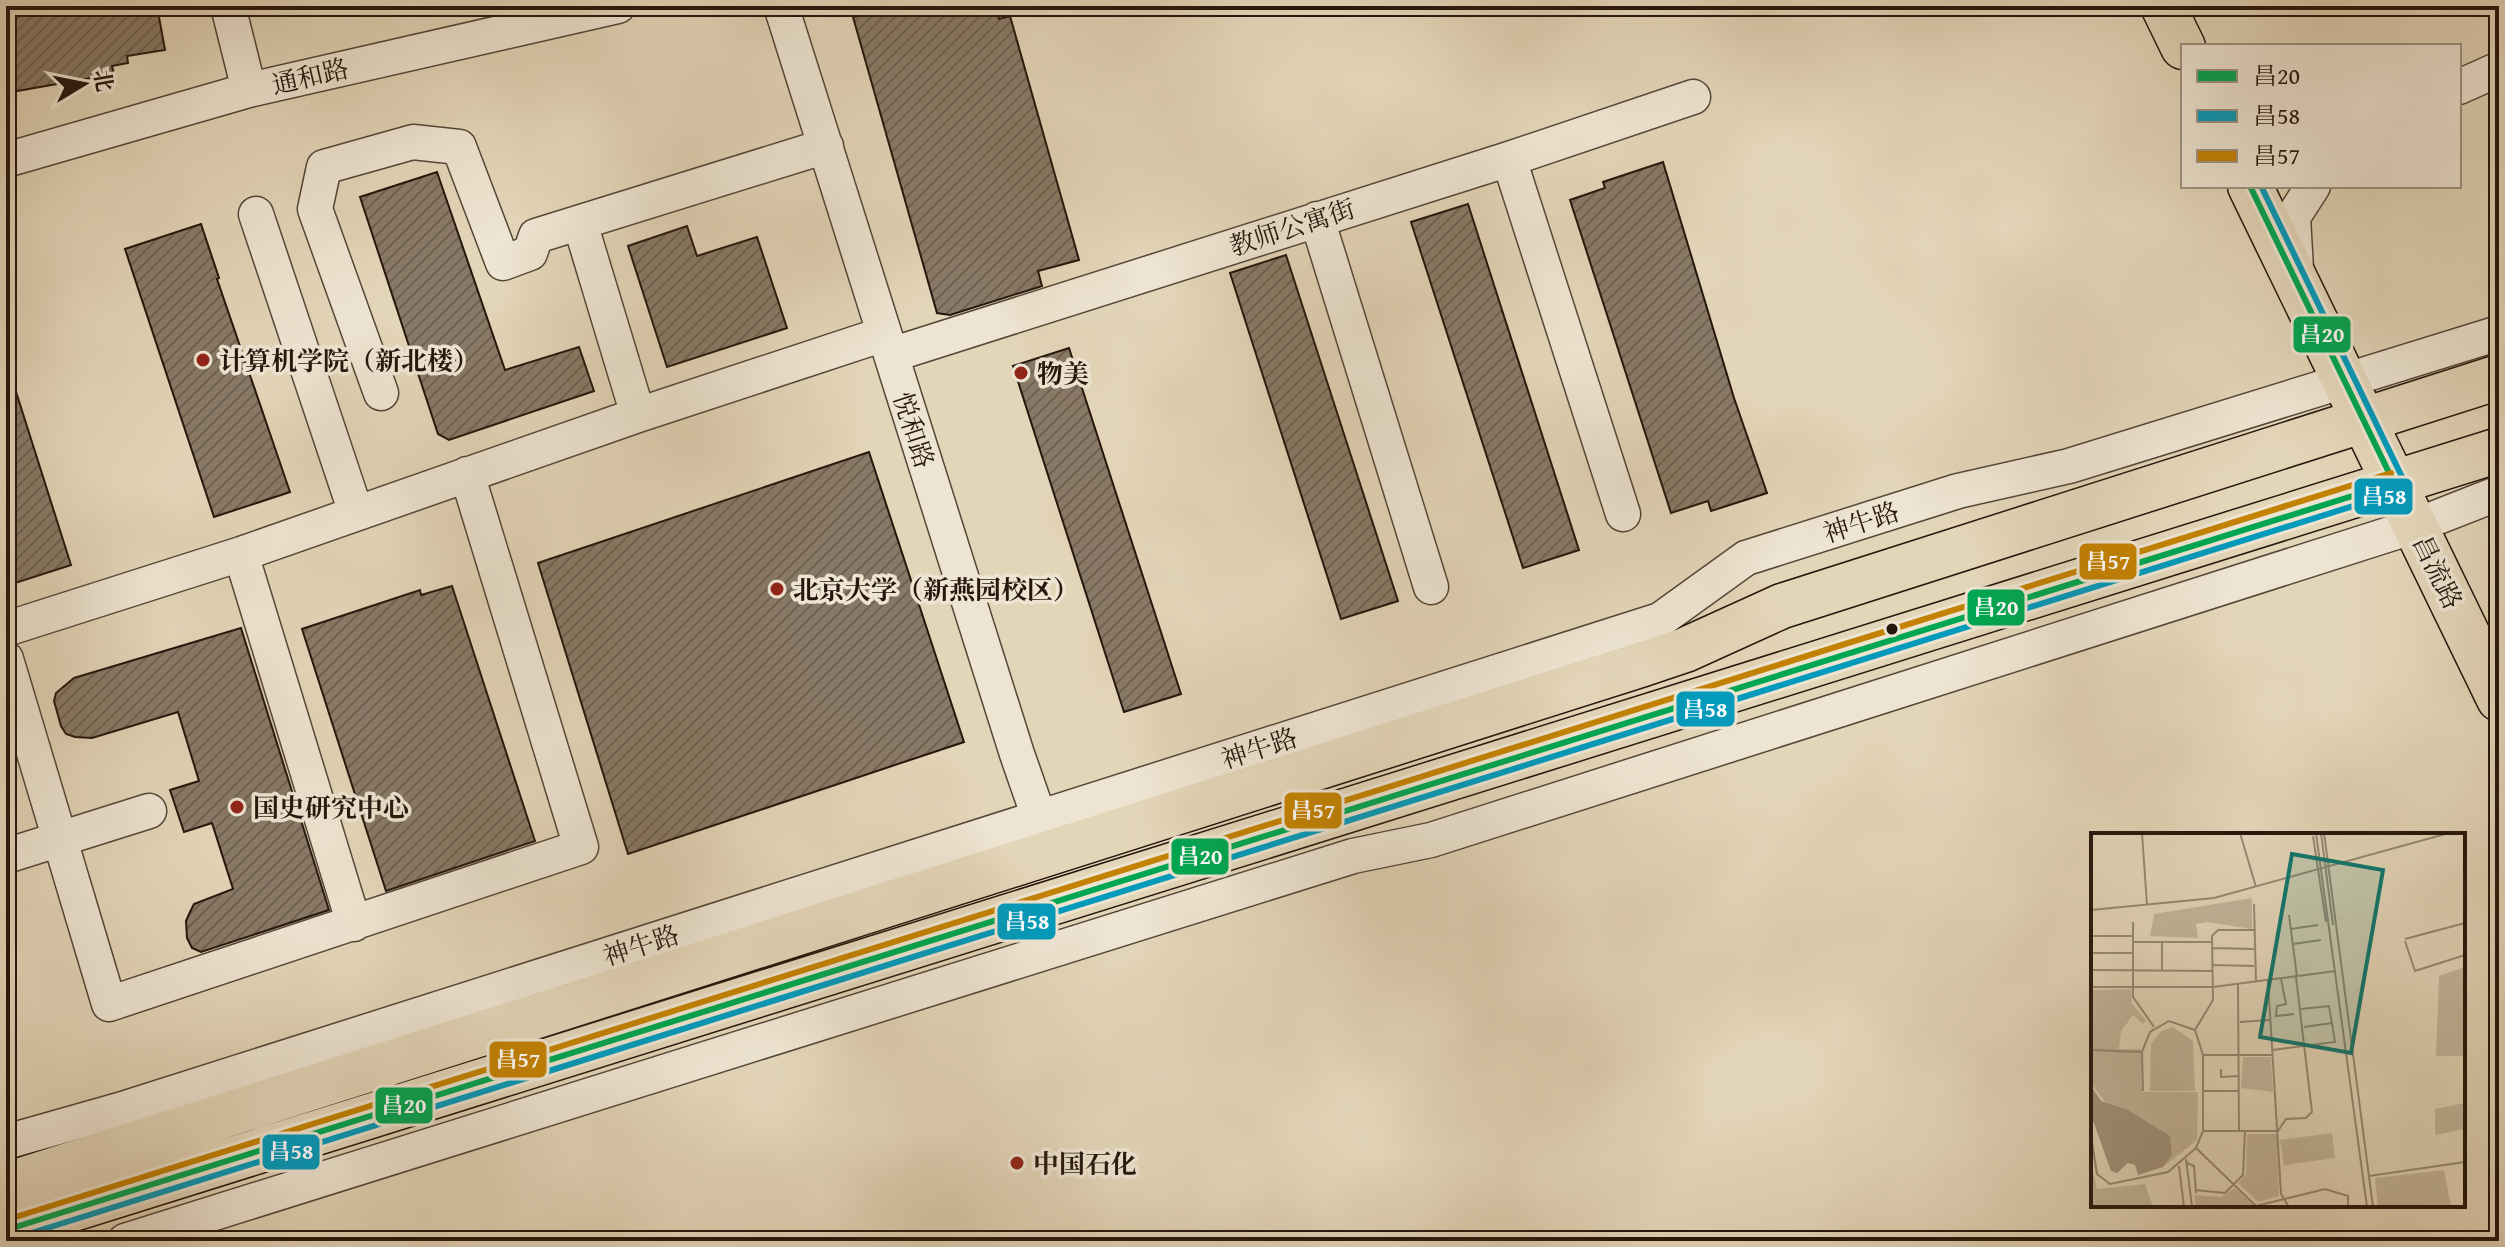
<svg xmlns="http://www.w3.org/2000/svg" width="2505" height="1247" font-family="'Gentium Book Plus','Noto Serif SC',serif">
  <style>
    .building { fill: url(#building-hatch); stroke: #26160d; stroke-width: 2 }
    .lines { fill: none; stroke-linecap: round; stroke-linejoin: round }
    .minor-casing { stroke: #554638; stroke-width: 37 }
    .major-casing { stroke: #26160d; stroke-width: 47 }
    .minor { stroke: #ede4d1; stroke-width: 34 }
    .major { stroke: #e3d5b8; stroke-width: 44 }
    .bus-1-casing { stroke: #ede4d1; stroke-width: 12 }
    .bus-2-casing { stroke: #ede4d1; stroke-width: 12 }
    .bus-3-casing { stroke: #ede4d1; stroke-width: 12 }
    .bus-1 { stroke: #00a651; stroke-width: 6 }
    .bus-2 { stroke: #049abb; stroke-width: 6 }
    .bus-3 { stroke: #c38203; stroke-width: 6 }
    .poi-dot { fill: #8f2418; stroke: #ede4d1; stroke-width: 3 }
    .bus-dot { fill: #26160d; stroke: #ede4d1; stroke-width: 3 }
    .labels { text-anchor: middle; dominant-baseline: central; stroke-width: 7; stroke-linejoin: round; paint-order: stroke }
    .street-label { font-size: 26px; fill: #26160d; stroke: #ede4d1 }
    .poi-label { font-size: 26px; font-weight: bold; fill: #26160d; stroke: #ede4d1; text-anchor: start }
    .inset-road { fill: none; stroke: #978974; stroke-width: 2 }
    .view { fill: #0f766e; fill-opacity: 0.15; stroke: #0f766e; stroke-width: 4 }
    .inset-edge { fill: none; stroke: #26160d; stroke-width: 4 }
    .line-badge { stroke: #ede4d1; stroke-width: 3 }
    .badge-label { font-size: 22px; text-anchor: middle; font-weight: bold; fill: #fff }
  </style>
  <defs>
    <pattern id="building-hatch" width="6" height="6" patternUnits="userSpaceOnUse" patternTransform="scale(2)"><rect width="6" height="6" fill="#887966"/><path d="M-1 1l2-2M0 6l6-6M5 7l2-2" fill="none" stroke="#6f6252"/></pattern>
  </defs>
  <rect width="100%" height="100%" fill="#e3d5b8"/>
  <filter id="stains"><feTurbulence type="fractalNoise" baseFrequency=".0025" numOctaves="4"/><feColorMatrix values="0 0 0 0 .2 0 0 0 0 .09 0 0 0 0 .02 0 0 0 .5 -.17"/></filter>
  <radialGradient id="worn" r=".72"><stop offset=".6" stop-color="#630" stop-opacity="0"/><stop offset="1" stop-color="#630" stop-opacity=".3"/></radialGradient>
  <path class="building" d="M6,6h151l8,44 -38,6 1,7 -16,3 2,8 -108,19z
    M894,6h101l4,13 11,-3 69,244 -41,11 4,15 -92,29 -13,-2 -84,-296z
    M1663,162l71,236 33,95 -56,18 -3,-10 -37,12 -101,-313 35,-12 -2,-6z
    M437,172l68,198 74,-23 15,44 -145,49 -11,-6 -78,-237z
    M1468,204l111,346 -56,18 -112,-346z
    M201,224l18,54 -2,1 73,213 -76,25 -89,-268z
    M687,226l10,30 60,-19 30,91 -120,39 -39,-121z
    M1286,255l112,346 -57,18 -111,-346z
    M1069,348l112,346 -57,18 -111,-346z
    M11,376l60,189 -65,21v-209z
    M869,452l95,290 -336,112 -90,-291z
    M452,586l83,255 -149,50 -84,-262 118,-39 1,5z
    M241,628l88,282 -128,42 -9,-4 -5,-10 -1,-17 4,-9 4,-8 39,-15 -21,-66 -28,9 -14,-42 29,-9 -21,-69 -86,26 -17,-1 -9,-3 -5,-8 -7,-25 2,-8 18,-15z"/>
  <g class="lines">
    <defs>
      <path id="minor" d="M228,6l21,84
        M781,6l236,748 30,86
        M2459,87l40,-18
        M1509,159l114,355
        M6,160l243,-70 369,-84
        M256,214l100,299
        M1317,219l114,368
        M580,223l58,192
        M2296,269l-3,-52 20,-31
        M891,355l618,-196 184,-62
        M381,393l-66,-184 9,-42 89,-25 46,5 44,116 27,-10 6,-17 290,-90
        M241,554l113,370
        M6,629l235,-75 397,-139 246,-81
        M6,659l103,345 472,-157 -114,-373
        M6,856l143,-45
        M6,1142l120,-34 1534,-488 86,-62 212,-67 111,-25 430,-133
        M125,1241l1228,-385 78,-16 984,-314 84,-33"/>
      <path id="major" d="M2163,6l20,41
        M2250,186l249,513
        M6,1185l1634,-520 45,-15 97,-44 717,-229
        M6,1230l2493,-780"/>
    </defs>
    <use href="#minor" class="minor-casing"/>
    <use href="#major" class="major-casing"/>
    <use href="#minor" class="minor"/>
    <use href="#major" class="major"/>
    <defs>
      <path id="bus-1" d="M2250,186l144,297
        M6,1230l2388,-747"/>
      <path id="bus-2" d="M9,1240l2389,-748 5,-5v-8l-142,-293"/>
      <path id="bus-3" d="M6,1220l2385,-747"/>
    </defs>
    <use href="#bus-1" class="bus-1-casing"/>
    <use href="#bus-2" class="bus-2-casing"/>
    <use href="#bus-3" class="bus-3-casing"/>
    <use href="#bus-1" class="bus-1"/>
    <use href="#bus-2" class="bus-2"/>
    <use href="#bus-3" class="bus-3"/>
  </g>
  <g class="poi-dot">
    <circle cx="203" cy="360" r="8"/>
    <circle cx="1021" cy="373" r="8"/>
    <circle cx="777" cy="589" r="8"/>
    <circle cx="237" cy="807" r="8"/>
    <circle cx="1017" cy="1163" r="8"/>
  </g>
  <circle class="bus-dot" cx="1892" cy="629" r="7"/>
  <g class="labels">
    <g class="street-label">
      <text transform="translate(310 76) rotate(-13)">通和路</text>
      <text transform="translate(1292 227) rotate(-18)">教师公寓街</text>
      <text transform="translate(914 430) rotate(72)">悦和路</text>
      <text transform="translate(1861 522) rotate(-18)">神牛路</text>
      <text transform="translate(2438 572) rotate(64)">昌流路</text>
      <text transform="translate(1259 748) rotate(-18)">神牛路</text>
      <text transform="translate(641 945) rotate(-18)">神牛路</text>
    </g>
    <g class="poi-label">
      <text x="219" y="360">计算机学院（新北楼）</text>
      <text x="1037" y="373">物美</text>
      <text x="793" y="589">北京大学（新燕园校区）</text>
      <text x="253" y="807">国史研究中心</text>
      <text x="1033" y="1163">中国石化</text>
    </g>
  </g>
  <g transform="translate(2091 833)">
    <rect width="374" height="374" fill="#e3d5b8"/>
    <path d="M82,194l20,14 2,50h-45l1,-47 10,-13zM152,224h28l2,35 -32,-4z" fill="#c3b59b"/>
    <path d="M161,65v31l-45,-7 -11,2 2,14 -48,-2 4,-22zM374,134v89h-29l3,-80zM40,156l1,14 14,18 -3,3 -10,-9 -12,16 -2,18h22l1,43h56l-1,48 -34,27 9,-12 -9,-19 -13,-13 -44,-20 -15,-20v-93zM374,270v26l-30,6v-26zM156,301h30l2,62 -21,6 -20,-19 8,-8zM0,331l6,25 48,-5 8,23h-62zM353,337l7,37h-73l-3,-29zM144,355l20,19h-59l-2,-12 27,2z" fill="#c3b59b"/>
    <path d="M241,300l3,25 -51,7 -4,-25z" fill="#c3b59b"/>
    <path d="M0,253l10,15 27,9 42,26 2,19 -9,12 -25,8 -3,-10 -7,-2 -11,10 -6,-2 -20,-56z" fill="#a3947e"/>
    <path class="inset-road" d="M51,0l5,72M149,0l16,54M225,0l51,374M230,0l12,92M233,0l49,374M222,3l13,86M163,71l2,78M0,77l123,-12 235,-65M198,82l8,62M42,89v75l21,30M200,96l27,-4M0,103h42M314,106l60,-16M314,108l10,30 50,-16M42,109h79M71,109v29M202,111l28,-4M121,115l42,1M0,120h42M122,132l41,1M0,137l122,1M190,146l5,25 -9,2 -1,10 18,-2M177,148l13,213 8,13M147,151l1,146M0,154h122l123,-16M149,189l29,-2M213,194l28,-4M0,217l51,2M182,217l62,-8 -6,-36 -28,3M113,222h69M130,236v8l18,-1M52,258l-1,-39 8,-20 19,-11 26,9M112,258h36M112,298h75l8,-12 20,-1 6,-6 -16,-135M0,303l6,38 13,10 58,-12 28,-24 7,-17v-76l-8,-25 18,-30 -1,-64 6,-6h37M105,315l60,58M95,326l6,48M96,330l7,3 2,27M88,333l5,41M278,343l96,-14M104,357l30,3 18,-18 2,-44M165,373l69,-17 23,7v11"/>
    <path class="view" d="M201,21l91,16 -32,183 -91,-16z"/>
    <rect width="374" height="374" class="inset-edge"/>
  </g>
  <g class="line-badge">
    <rect x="2292" y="315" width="60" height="39" rx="8" fill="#00a651"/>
    <rect x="2353" y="477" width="61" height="39" rx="8" fill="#049abb"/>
    <rect x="2078" y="542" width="60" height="39" rx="8" fill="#c38203"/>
    <rect x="1966" y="588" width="60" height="39" rx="8" fill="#00a651"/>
    <rect x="1675" y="690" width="61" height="38" rx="8" fill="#049abb"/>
    <rect x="1283" y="791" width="60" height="39" rx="8" fill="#c38203"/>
    <rect x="1170" y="837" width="60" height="39" rx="8" fill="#00a651"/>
    <rect x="996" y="902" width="61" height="39" rx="8" fill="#049abb"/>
    <rect x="488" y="1040" width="60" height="39" rx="8" fill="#c38203"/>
    <rect x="374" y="1086" width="60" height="39" rx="8" fill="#00a651"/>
    <rect x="261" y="1133" width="60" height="38" rx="8" fill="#049abb"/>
  </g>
  <g class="badge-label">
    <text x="2322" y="342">昌20</text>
    <text x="2384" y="504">昌58</text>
    <text x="2108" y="569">昌57</text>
    <text x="1996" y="615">昌20</text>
    <text x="1705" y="717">昌58</text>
    <text x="1313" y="818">昌57</text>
    <text x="1200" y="864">昌20</text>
    <text x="1027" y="929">昌58</text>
    <text x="518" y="1067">昌57</text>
    <text x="404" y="1113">昌20</text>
    <text x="291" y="1159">昌58</text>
  </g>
  <rect width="2505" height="1247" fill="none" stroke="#e3d5b8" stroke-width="32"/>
  <rect x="8" y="8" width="2489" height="1231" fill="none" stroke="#26160d" stroke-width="4"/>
  <rect x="16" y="16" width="2473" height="1215" fill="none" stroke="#26160d" stroke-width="2"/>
  <rect x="2181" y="44" width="280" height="144" fill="#ede4d1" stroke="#9d9283" stroke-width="2"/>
  <rect x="2197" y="70" width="40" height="12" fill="#00a651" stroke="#9d9283" stroke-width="2"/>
  <text x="2253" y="84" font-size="24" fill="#26160d">昌20</text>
  <rect x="2197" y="110" width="40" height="12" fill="#049abb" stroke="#9d9283" stroke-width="2"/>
  <text x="2253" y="124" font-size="24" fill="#26160d">昌58</text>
  <rect x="2197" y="150" width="40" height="12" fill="#c38203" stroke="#9d9283" stroke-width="2"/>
  <text x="2253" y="164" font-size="24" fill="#26160d">昌57</text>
  <g transform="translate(84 84) rotate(80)" stroke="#ede4d1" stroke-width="6" paint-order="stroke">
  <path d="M0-6L14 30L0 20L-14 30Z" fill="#26160d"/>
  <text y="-12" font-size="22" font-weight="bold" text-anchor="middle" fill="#26160d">北</text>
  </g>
  <rect width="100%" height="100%" filter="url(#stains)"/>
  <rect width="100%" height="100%" fill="url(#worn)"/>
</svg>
